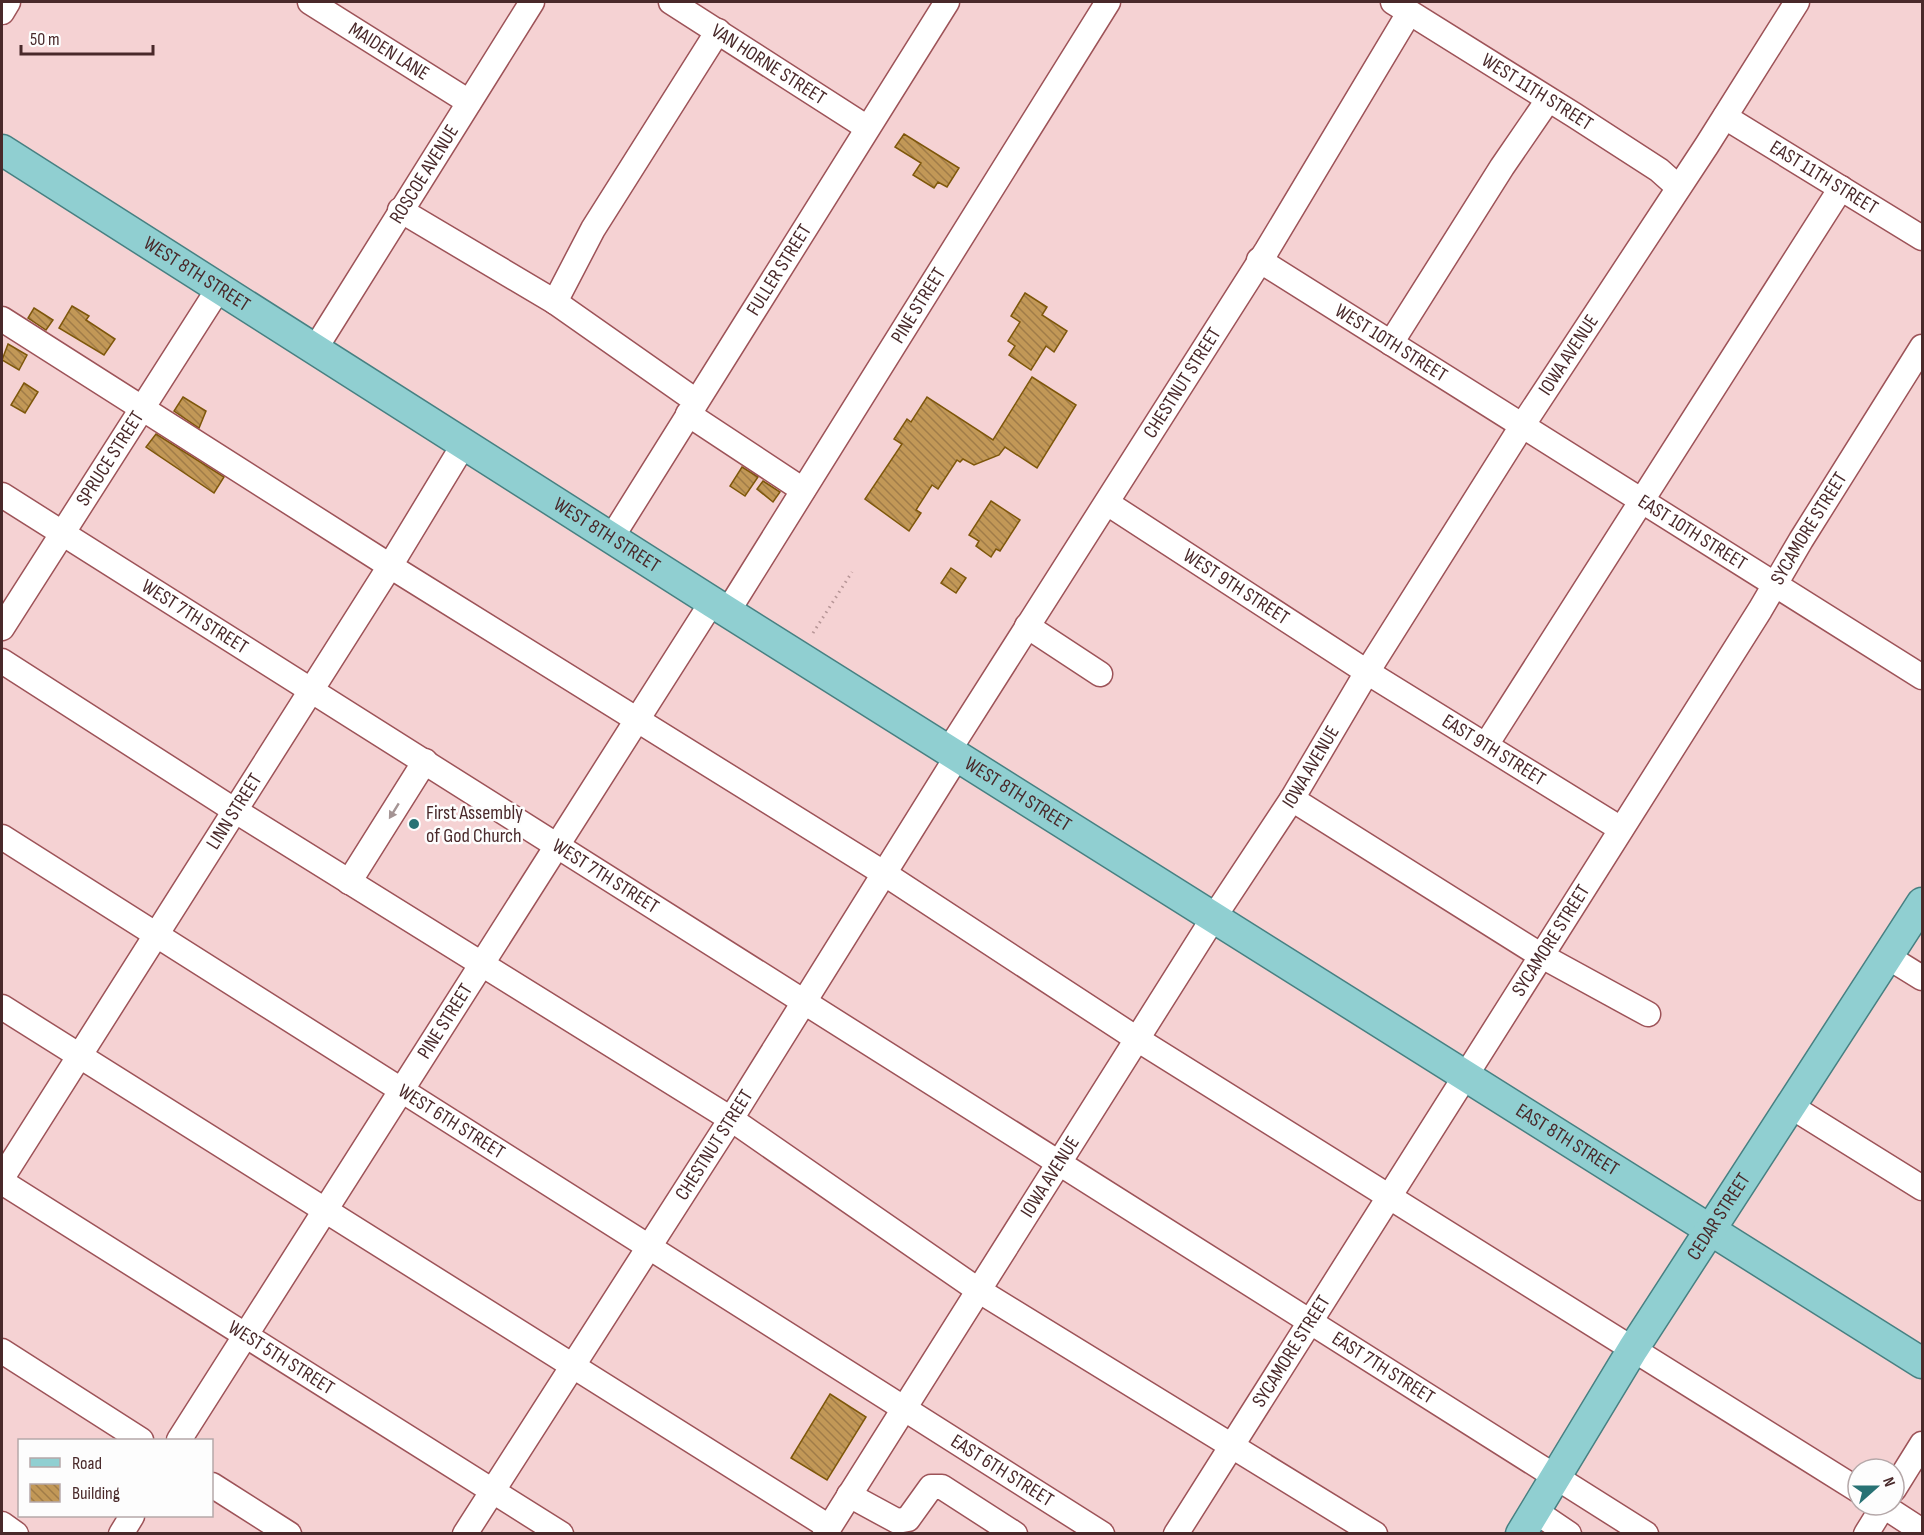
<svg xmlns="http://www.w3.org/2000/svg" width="1924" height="1535" font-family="'Sofia Sans Condensed',sans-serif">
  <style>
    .building { fill: url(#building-back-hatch); stroke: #7e570b; stroke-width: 1.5 }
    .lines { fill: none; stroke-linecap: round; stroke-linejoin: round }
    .minor-casing { stroke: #9d5358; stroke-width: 27 }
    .major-casing { stroke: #478082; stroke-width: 33 }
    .path { stroke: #b69596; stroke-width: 3; stroke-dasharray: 1.5 4.5; stroke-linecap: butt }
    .minor { stroke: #fff; stroke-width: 24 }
    .major { stroke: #90cfd1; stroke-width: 30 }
    .oneway { fill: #a49494 }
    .poi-dot { fill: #287274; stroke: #fdfdfd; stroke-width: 2 }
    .labels { text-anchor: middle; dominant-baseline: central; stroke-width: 5; stroke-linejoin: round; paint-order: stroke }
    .street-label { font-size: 20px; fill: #49292a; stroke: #fdfdfd }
    .poi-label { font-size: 20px; fill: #49292a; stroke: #fdfdfd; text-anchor: start }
  </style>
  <defs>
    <pattern id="building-back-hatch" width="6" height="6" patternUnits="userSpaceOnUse" patternTransform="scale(1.5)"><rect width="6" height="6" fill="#c29857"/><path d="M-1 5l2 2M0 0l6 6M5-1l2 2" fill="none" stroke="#a07c48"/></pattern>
  </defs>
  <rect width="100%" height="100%" fill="#f5d2d3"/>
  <path class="building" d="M904,134l55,34 -12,19 -9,-5 -4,6 -21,-13 8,-12 -26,-16z
    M1025,293l22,14 -5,8 25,16 -13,21 -8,-6 -15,24 -22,-15 6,-9 -7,-5 12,-19 -9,-6z
    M72,306l17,10 -3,4 29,19 -11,16 -45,-27z
    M34,308l19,12 -7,10 -18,-12z
    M8,344l19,11 -8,15 -17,-10z
    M1032,377l44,28 -39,63 -32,-21 -6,8 -25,10 -11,-6 -3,3 -3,-2 -19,29 -6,-4 -16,25 5,3 -12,18 -44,-32 37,-55 -8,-5 13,-20 4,3 16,-25 66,43z
    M24,383l14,9 -13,21 -14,-8z
    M183,397l23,14 -7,17 -25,-17z
    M156,434l68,43 -10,16 -68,-46z
    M742,467l16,10 -13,19 -15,-10z
    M763,481l17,11 -7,10 -16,-13z
    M991,501l29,19 -20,31 -4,-2 -5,8 -15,-11 3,-5 -10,-6z
    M951,568l15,10 -10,15 -15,-10z
    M830,1394l36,23 -39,63 -36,-22z"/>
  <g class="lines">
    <defs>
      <g id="minor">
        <path id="s1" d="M310,2l159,100"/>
        <path id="s2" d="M671,2l195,125"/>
        <path id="s3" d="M1393,2l181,113 85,55 19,17"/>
        <path d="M2,12l6,-10"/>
        <path id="s4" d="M1725,117l197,121"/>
        <path d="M400,210l155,92 141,99"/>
        <path id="s5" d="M1259,260l663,417"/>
        <path d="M555,302l38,-73 125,-198"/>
        <path d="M2,319l388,247 495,308 252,165 721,451"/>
        <path d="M1391,343l111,-176 46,-67"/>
        <path id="s6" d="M315,349l217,-347"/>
        <path d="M688,414l115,76"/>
        <path id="s7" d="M2,495l1644,1039"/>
        <path id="s8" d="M1107,503l260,169 254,157"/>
        <path id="s9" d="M612,537l335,-535"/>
        <path id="s10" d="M728,611l380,-609"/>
        <path d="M1027,626l73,48"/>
        <path id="s11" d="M2,628l217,-340"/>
        <path d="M2,661l232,149 497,309 247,171 397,244"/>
        <path d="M1486,745l355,-557"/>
        <path id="s12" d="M949,750l318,-500 142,-237"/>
        <path d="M1292,799l248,156 108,59"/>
        <path id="s13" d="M2,837l1100,697"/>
        <path d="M349,882l76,-121"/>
        <path d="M1888,957l34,21"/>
        <path d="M2,1007l827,520"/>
        <path d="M1792,1107l130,81"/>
        <path id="s14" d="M2,1178l388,-612 74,-122"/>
        <path id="s15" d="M2,1182l559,352"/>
        <path d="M2,1351l139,89"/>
        <path id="s16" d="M179,1440l533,-838"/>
        <path d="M212,1485l77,49"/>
        <path d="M1894,1489l28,-45"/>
        <path d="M849,1495l48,26 11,-2 23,-32h11l73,47"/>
        <path d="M1882,1505l40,26"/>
        <path d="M1535,1511l34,23"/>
        <path d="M2,1524l14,10"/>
        <path d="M121,1534l11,-18"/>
        <path id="s17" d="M465,1534l266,-415 227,-364"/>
        <path id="s18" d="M825,1534l389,-617 78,-118 75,-127 155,-246 185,-281 90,-143"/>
        <path id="s19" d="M1176,1534l584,-924 41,-70 121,-193"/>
        <path d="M1866,1534l18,-29"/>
      </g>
      <g id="major">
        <path id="s20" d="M2,150l710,452 1210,761"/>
        <path id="s21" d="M1521,1534l112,-185 289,-446"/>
      </g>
    </defs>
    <use href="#minor" class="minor-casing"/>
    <use href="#major" class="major-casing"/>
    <path class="path" d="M813,633l39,-61"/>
    <use href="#minor" class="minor"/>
    <use href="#major" class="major"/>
  </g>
  <defs><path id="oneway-solid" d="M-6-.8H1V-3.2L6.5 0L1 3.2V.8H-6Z" transform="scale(1.5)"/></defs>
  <use class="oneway" href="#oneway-solid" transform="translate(394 811) rotate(122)"/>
  <circle class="poi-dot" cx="414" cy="824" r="6"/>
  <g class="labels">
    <g class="street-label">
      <text stroke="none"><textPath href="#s1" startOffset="93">MAIDEN LANE</textPath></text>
      <text stroke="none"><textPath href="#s2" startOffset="116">VAN HORNE STREET</textPath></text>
      <text stroke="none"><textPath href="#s3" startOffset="170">WEST 11TH STREET</textPath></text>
      <text stroke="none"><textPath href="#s6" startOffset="206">ROSCOE AVENUE</textPath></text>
      <text stroke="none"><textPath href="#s4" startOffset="116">EAST 11TH STREET</textPath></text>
      <text stroke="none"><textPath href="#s9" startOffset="315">FULLER STREET</textPath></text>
      <text stroke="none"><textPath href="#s20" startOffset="231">WEST 8TH STREET</textPath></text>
      <text stroke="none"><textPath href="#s10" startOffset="360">PINE STREET</textPath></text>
      <text stroke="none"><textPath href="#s5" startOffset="156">WEST 10TH STREET</textPath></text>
      <text stroke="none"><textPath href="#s18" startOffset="1394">IOWA AVENUE</textPath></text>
      <text stroke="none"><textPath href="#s12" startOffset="435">CHESTNUT STREET</textPath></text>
      <text stroke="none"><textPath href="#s11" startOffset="201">SPRUCE STREET</textPath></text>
      <text stroke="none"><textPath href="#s19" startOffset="1188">SYCAMORE STREET</textPath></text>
      <text stroke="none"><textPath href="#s5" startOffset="512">EAST 10TH STREET</textPath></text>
      <text stroke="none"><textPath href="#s20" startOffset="717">WEST 8TH STREET</textPath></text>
      <text stroke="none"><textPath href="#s8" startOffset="154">WEST 9TH STREET</textPath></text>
      <text stroke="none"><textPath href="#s7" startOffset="228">WEST 7TH STREET</textPath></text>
      <text stroke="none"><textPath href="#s8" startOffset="459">EAST 9TH STREET</textPath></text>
      <text stroke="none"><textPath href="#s18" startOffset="908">IOWA AVENUE</textPath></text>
      <text stroke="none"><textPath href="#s20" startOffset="1203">WEST 8TH STREET</textPath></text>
      <text stroke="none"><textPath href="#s14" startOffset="434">LINN STREET</textPath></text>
      <text stroke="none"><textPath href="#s7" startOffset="714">WEST 7TH STREET</textPath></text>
      <text stroke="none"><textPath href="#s19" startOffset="702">SYCAMORE STREET</textPath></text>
      <text stroke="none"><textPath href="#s16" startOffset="496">PINE STREET</textPath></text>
      <text stroke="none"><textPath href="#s13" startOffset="532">WEST 6TH STREET</textPath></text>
      <text stroke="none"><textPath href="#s20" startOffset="1852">EAST 8TH STREET</textPath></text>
      <text stroke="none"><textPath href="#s17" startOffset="462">CHESTNUT STREET</textPath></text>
      <text stroke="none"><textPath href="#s18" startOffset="422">IOWA AVENUE</textPath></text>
      <text stroke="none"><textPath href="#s21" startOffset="374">CEDAR STREET</textPath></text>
      <text stroke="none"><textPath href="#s19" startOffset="216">SYCAMORE STREET</textPath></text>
      <text stroke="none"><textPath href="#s15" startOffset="330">WEST 5TH STREET</textPath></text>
      <text stroke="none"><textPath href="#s7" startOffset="1634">EAST 7TH STREET</textPath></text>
      <text stroke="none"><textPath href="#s13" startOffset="1184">EAST 6TH STREET</textPath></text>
    </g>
    <g class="poi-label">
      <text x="426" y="813">First Assembly<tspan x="426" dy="23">of God Church</tspan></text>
    </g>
  </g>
  <rect width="1924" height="1535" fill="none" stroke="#49292a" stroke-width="6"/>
  <rect x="18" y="1439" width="195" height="78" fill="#fdfdfd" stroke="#b5a8a9" stroke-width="1.5"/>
  <rect x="30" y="1458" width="30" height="9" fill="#90cfd1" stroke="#b5a8a9" stroke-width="1.5"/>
  <text x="72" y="1469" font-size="18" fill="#49292a">Road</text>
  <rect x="30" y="1484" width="30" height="18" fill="url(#building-back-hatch)" stroke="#b5a8a9" stroke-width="1.5"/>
  <text x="72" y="1499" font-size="18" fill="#49292a">Building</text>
  <g transform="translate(1876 1487) rotate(69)"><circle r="28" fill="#fdfdfd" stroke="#b5a8a9" stroke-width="1.5"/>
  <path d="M0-4.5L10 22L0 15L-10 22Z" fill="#287274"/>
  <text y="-9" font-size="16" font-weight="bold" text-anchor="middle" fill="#49292a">N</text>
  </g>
  <path d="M21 45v9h132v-9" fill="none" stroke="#49292a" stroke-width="3"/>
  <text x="30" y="45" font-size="18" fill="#49292a" stroke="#fdfdfd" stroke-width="4.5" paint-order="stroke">50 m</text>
</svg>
